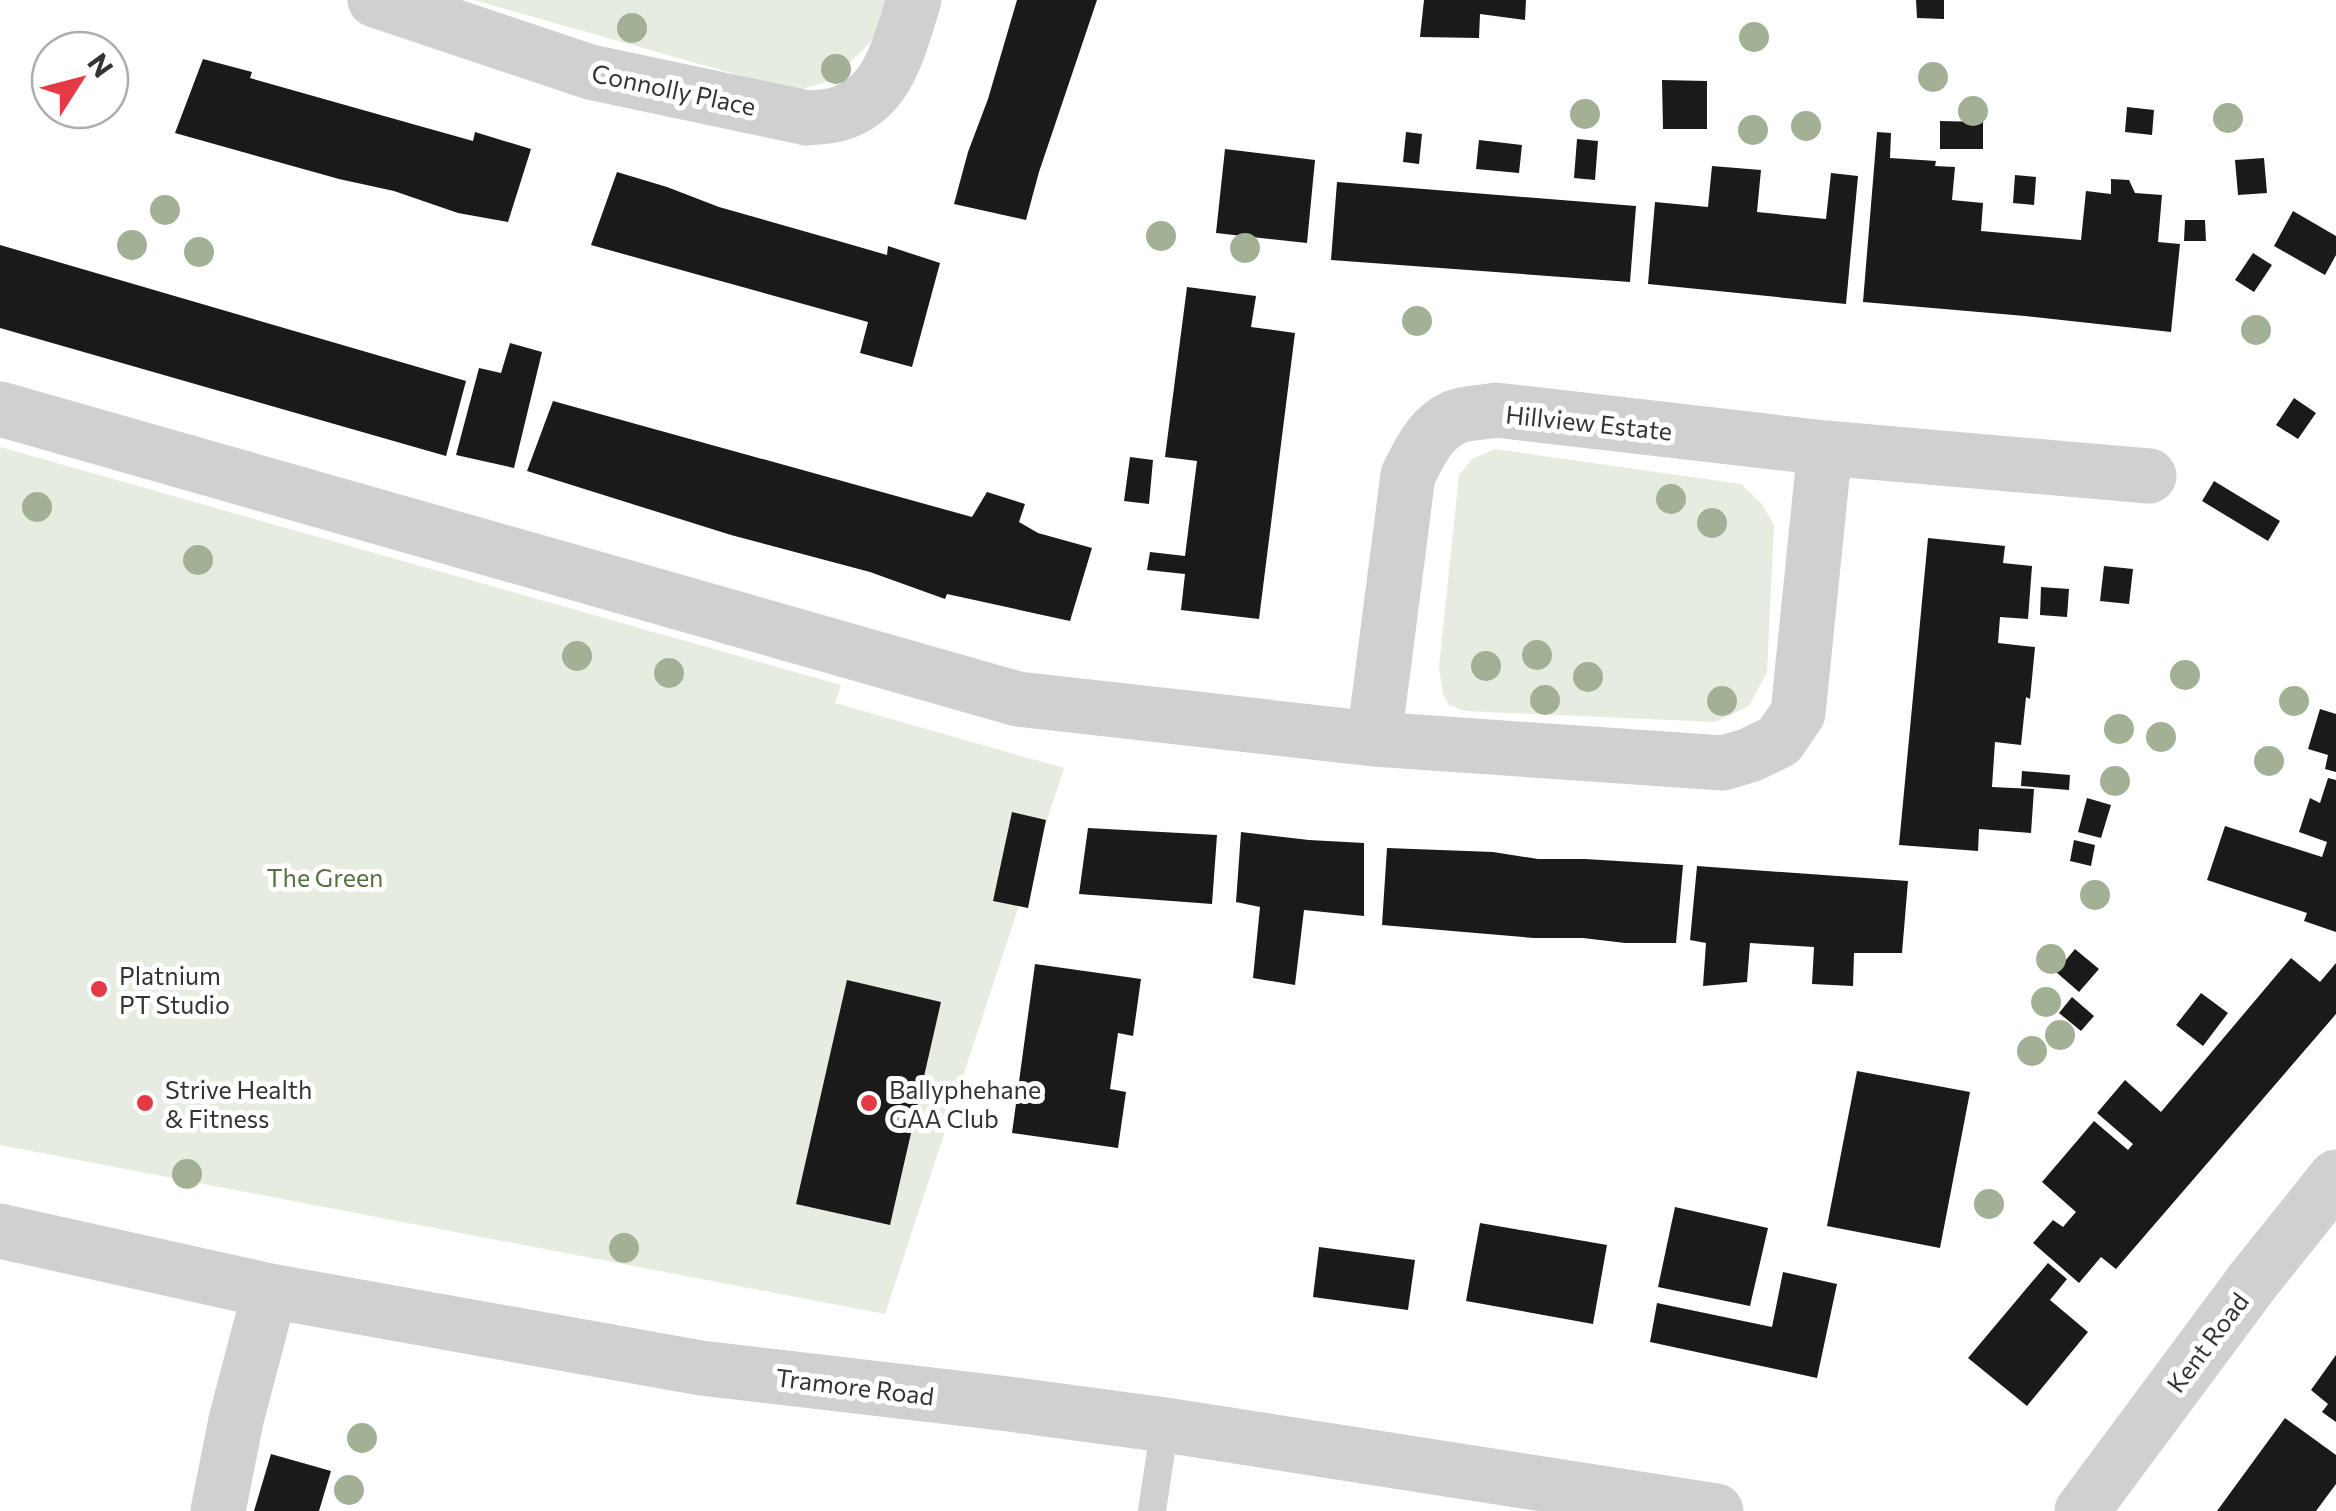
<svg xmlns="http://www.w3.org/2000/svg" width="2336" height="1511" font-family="Commissioner,sans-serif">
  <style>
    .green { fill: #e6ecdf }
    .building { fill: #1a1a1a }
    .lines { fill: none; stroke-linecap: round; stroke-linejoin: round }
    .service { stroke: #d0d0d0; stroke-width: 28 }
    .minor { stroke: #d0d0d0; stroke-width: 55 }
    .tertiary { stroke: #d0d0d0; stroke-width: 55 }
    .tree { fill: #a2b095 }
    .poi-dot { fill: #e63946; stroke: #fff; stroke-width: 4 }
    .labels { text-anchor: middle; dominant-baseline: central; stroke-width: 10; stroke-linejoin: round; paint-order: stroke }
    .street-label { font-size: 25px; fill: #333; stroke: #fff }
    .park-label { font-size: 25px; fill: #56703f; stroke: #fff }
    .poi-label { font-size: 25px; fill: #333; stroke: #fff; text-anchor: start }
  </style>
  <rect width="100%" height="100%" fill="#fff"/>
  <path class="green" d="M474,0h414l-10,33 -15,17 -37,32 -31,9z
    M0,447l841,238 -6,18 229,65 -179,546 -885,-169z
    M1495,449l246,35 20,19 13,22 -7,147 -18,34 -34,16 -250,-11 -16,-6 -6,-11 -4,-27 20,-192 13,-16z"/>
  <path class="building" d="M1017,0h80l-58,172 -13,48 -72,-16 14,-52 20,-53z
    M1424,0h102l-1,20 -45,-6 -1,24 -59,-1z
    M1916,0h28v19l-27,-1z
    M203,59l49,13 -2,6 166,47 57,16 2,-9 56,17 -23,73 -50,-9 -64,-22 -55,-12 -164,-46z
    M1662,80l45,1v48h-44z
    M2127,107l27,3 -2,25 -27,-3z
    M1940,121l43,1v27h-43z
    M1406,132l16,2 -3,30 -16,-2z
    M1877,132l14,1 -1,25 46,3 -1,5 20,1 -3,33 31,3 -2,28 100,9 5,-49 25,3v-15l18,1 6,13 27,2 -4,47 22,2 -9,88 -146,-16 -162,-14z
    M1577,139l21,2 -3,39 -21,-2z
    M1479,140l43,5 -3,28 -43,-4z
    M1225,149l90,11 -8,83 -91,-10z
    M2264,158l3,35 -29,2 -3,-35z
    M1712,166l49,4 -4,42 69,7 5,-46 27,3 -12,128 -198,-20 7,-82 53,5z
    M617,172l50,15 52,20 116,33 52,15 1,-9 52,17 -28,104 -52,-14 8,-31 -277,-77z
    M2015,175l21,2 -2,28 -21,-2z
    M1337,182l299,24 -6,76 -299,-22z
    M2293,211l43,25v19l-11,20 -51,-29z
    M2185,220h20l1,21h-22z
    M0,245l466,136 -20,75 -446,-128z
    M2253,253l19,12 -18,27 -19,-12z
    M1187,287l69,9 -5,31 44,6 -36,286 -78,-9 4,-36 -38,-4 3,-18 35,4 12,-95 -32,-4z
    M510,343l32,9 -28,116 -58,-13 23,-87 22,5z
    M2294,398l22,15 -18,26 -22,-14z
    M553,401l419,116 15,-25 38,12 -6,18 19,11 54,15 -22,73 -123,-27 -2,5 -75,-27 -139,-37 -204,-64z
    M1130,457l23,3 -4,44 -25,-3z
    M2214,481l66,40 -12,20 -66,-40z
    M1928,538l77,8 -2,17 29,3 -4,53 -28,-2 -2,26 37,4 -5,52 -4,-2 -5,48 -26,-3 -3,45 42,2 -3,44 -52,-4 -1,22 -79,-6z
    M2104,566l29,3 -4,35 -29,-3z
    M2041,587l28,2 -2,28 -27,-2z
    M2320,709l16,5v58l-11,-3 3,-14 -20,-6z
    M2022,771l48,4 -1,15 -48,-4z
    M2328,778l8,2v152l-32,-11 3,-8 -100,-33 18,-54 97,31 5,-15 -28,-10 11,-34 10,5z
    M2087,798l24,7 -10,33 -23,-6z
    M1012,812l34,8 -18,88 -35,-7z
    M1088,828l129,7 -5,69 -133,-10z
    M1241,832l68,8 55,3v73l-60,-6 -9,75 -42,-7 7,-71 -24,-5z
    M2074,840l21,5 -4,21 -21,-5z
    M1387,848l106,4 45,7h47l98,6 -7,78h-51l-42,-5h-49l-152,-13z
    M1697,866l211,15 -6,72h-48l-1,33 -41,-2 2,-37 -64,-4 -3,39 -44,4 3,-43 -16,-3z
    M2075,949l24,20 -20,23 -23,-20z
    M2291,958l29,24 16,-19v51l-220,255 -15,-12 -22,26 -46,-40 20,-23 10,7 13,-15 -34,-30 52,-61 34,29 5,-6 -36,-31 28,-33 36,32z
    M1035,964l106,15 -8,57 -15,-3 -8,56 16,3 -8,56 -106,-15z
    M847,980l94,22 -51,223 -94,-21z
    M2201,993l27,20 -25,33 -27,-21z
    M2072,997l22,19 -13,15 -22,-18z
    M1857,1071l113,21 -30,156 -113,-22z
    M1675,1207l93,21 -18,78 -92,-19z
    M1480,1223l127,22 -14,79 -127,-23z
    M1319,1247l96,13 -7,50 -95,-13z
    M2048,1263l19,16 -17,21 38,32 -61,74 -59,-48z
    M1783,1272l54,12 -20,94 -167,-36 7,-39 115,24z
    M2336,1355v67l-14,-10 6,-8 -17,-14z
    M2285,1418l51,37v29l-20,27h-99z
    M271,1454l60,17 -12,40h-65z"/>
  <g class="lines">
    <path class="service" d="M1152,1511l13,-86"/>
    <path class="minor" d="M375,0l215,72 217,46c10,-1 21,-1 31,-4 52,-15 61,-69 76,-114
      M0,409l1018,290 356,40 349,24 27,-8 29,-14 19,-28 27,-265
      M1374,739l34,-264c12,-23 22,-47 47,-58 12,-5 29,-4 41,-7l329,38 324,28
      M218,1511l18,-91 34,-129
      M2082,1511l170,-229 84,-105"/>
    <path class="tertiary" d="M0,1231l270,60 431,77 308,36 156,21 551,86"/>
  </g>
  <g class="tree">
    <circle cx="632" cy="28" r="15"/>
    <circle cx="1754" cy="37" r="15"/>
    <circle cx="836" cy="69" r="15"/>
    <circle cx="1933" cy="77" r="15"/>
    <circle cx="1973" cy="111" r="15"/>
    <circle cx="1585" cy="114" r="15"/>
    <circle cx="2228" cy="118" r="15"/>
    <circle cx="1806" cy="126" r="15"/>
    <circle cx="1753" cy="130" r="15"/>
    <circle cx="165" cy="210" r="15"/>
    <circle cx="1161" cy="236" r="15"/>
    <circle cx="132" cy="245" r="15"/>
    <circle cx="1245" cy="248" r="15"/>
    <circle cx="199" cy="252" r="15"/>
    <circle cx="1417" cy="321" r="15"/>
    <circle cx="2256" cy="330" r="15"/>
    <circle cx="1671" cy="499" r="15"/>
    <circle cx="37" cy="507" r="15"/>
    <circle cx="1712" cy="523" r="15"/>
    <circle cx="198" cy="560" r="15"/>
    <circle cx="1537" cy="655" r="15"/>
    <circle cx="577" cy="656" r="15"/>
    <circle cx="1486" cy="666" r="15"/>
    <circle cx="669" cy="673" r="15"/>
    <circle cx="2185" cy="675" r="15"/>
    <circle cx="1588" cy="677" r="15"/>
    <circle cx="1545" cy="700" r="15"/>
    <circle cx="1722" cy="701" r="15"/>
    <circle cx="2294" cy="701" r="15"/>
    <circle cx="2119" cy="729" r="15"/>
    <circle cx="2161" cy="737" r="15"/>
    <circle cx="2269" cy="761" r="15"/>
    <circle cx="2115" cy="781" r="15"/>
    <circle cx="2095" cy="895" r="15"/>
    <circle cx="2051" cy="959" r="15"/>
    <circle cx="2046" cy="1002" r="15"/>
    <circle cx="2060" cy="1035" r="15"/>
    <circle cx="2032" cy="1051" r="15"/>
    <circle cx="187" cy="1174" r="15"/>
    <circle cx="1989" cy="1204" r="15"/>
    <circle cx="624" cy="1248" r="15"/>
    <circle cx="362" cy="1438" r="15"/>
    <circle cx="349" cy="1490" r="15"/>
  </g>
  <g class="poi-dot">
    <circle cx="99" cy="989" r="10"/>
    <circle cx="145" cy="1103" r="10"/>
    <circle cx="869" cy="1103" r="10"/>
  </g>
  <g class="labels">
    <g class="street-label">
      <text transform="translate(674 89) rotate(12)">Connolly Place</text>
      <text transform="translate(1589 422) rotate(6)">Hillview Estate</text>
      <text transform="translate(2207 1342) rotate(-53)">Kent Road</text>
      <text transform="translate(855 1386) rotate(7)">Tramore Road</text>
    </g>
    <g class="park-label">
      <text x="325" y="877">The Green</text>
    </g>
    <g class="poi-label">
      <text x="119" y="975">Platnium<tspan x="119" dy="29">PT Studio</tspan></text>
      <text x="165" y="1089">Strive Health<tspan x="165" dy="29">&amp; Fitness</tspan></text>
      <text x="889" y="1089">Ballyphehane<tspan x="889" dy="29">GAA Club</tspan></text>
    </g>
  </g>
  <g transform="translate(80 80) rotate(54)"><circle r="48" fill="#ffffff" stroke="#adadad" stroke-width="2.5"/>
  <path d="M0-8L18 38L0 25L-18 38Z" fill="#e63946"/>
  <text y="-15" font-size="28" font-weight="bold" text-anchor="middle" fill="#333333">N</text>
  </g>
</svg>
